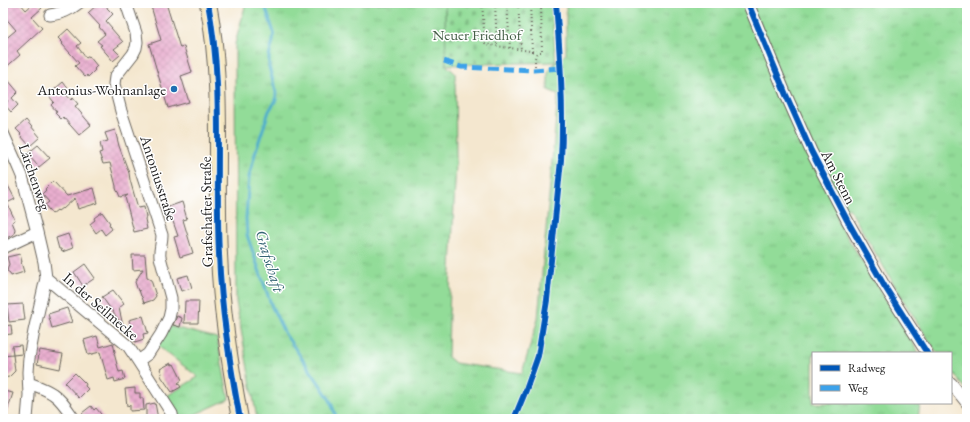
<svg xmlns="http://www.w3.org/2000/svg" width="970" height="422" font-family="'EB Garamond',serif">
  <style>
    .grass { fill: url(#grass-tufts); stroke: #577c5a }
    .cemetery { fill: url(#cemetery-stones); stroke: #577c5a }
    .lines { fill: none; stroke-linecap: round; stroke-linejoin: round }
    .stream { stroke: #4dadcc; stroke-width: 3 }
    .building { fill: url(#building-cross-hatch) }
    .street-casing { stroke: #68635b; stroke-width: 13 }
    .secondary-casing { stroke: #68635b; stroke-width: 18 }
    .path { stroke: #68635b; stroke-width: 2; stroke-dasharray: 1 3; stroke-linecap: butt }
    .street { stroke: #fff; stroke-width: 11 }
    .secondary { stroke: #f7e9c3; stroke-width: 16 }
    .quiet { stroke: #3da2ea; stroke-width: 5; stroke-dasharray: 10 5; stroke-linecap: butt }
    .cycleway-casing { stroke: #fff; stroke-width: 8 }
    .cycleway { stroke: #0057b8; stroke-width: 6 }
    .poi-dot { fill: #1f6fb2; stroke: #fff; stroke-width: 1.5 }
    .labels { text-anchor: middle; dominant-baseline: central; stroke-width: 3; stroke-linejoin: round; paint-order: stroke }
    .park-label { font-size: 15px; fill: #455f47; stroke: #fff }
    .poi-label { font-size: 15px; fill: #1c1c1c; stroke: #fff; text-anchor: end }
    .street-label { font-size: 15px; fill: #1c1c1c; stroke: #fff }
    .water-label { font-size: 16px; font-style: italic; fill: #346474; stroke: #fff }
  </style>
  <defs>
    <pattern id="grass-tufts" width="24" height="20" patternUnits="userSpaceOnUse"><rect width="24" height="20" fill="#92dc98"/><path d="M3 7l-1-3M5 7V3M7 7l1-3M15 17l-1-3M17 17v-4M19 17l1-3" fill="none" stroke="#7dbc82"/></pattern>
    <pattern id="cemetery-stones" width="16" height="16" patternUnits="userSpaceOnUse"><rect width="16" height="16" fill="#92dc98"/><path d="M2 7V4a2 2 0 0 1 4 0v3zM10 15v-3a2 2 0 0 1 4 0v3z" fill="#7dbc82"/></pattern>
    <pattern id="building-cross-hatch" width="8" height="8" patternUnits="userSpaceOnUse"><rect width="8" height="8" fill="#e9aecf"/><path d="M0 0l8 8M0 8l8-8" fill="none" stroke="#c795b1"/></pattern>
  </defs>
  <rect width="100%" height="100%" fill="#fff"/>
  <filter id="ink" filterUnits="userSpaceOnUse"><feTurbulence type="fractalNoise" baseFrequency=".025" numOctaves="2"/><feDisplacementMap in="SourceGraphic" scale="8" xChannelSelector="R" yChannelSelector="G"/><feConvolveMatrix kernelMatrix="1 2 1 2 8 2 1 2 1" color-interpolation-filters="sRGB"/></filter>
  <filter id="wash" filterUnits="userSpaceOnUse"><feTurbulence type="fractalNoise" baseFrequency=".012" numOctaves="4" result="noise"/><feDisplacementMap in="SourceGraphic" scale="16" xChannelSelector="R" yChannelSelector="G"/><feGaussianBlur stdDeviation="0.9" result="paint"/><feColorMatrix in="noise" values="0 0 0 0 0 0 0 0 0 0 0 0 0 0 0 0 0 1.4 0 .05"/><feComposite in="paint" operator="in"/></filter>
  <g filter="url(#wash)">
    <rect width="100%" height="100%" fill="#f4e7cf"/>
    <path class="grass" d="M246,3h199l1,62 9,8 1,87 -7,153 -1,44 7,6 67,10 16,-54 20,-225 -10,-4v-18l8,-10 10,-8v-51h401v387l-16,-19v-18h-14l-32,-50 -56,-95 -13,11 83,134h-106v50h107l-2,16h-661l-21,-117 -1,-258z
      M169,326l48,12 12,61 -44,20h-4l-7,-6 -9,-16 33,-20 -40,-31z"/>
    <path class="cemetery" d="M445,3h106l5,59 -110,3z"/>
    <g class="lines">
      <path class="stream" d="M264,3l10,30 -1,8 -4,16v10l7,25v8l-7,11 -13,39 -7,27 -3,41 1,17 25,72 13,27 34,49 11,17 7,19"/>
    </g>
    <g id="blocks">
      <path class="building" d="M7,3h13l6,7 8,-7h4l4,5 -10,9 10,11 -25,23 3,4 -17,15v-29l13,-11 -13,-15v-9z
        M99,3h9l-1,5 6,6 -7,7 6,7h-1l12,14 -9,7 6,6 -7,6 -13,-15 2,-1 -5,-4 8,-7 -6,-7 1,-1 -12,-13z
        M150,3h16l14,45 4,-1 8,25 -11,4 8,26 -21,6 -19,-64 12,-4z
        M68,29l13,14 -4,3 9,12 3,-2 8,10 -3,3 1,1 -7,7 -1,-2 -2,2 -10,-11 4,-3 -17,-19 1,-1 -5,-5z
        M3,74l15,18 -6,6 6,7 -7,7 -7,-8 4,-3 -5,-5z
        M63,82l7,9 -4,3 5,6 2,-2 5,6 -3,2 16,19 -12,10 -16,-18 -2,2 -6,-6 2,-1 -6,-7 3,-3 -6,-7z
        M26,120l14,17 -10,9 -10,-11 1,-1 -5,-5z
        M115,130l4,16 10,27 1,7 8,28 6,-1 2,10 -1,2 2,10 -13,3 -9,-35 3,-2 -8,2 -2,-5 -1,-1 -1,-3v-2l-6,-23 -7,1 -4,-11 3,-1 -2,-9 8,-2 -3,-8z
        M38,145l12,13 -11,9 -12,-13z
        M3,176l12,23 -8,4 8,17 -3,2 3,7 -1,5 -11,6z
        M53,181l14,15 27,-8 4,15 -20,6 -3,-11 -12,11 -1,-1 -4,3 -1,-1 -5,4 -7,-9 4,-3 -7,-8 4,-4 -1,-1z
        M182,202l5,17 -4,1 10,33 -13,4 -6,-20 4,-1 -10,-29z
        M102,212l8,11 -1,1 3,5 -7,6 -4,-6 -5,4 -6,-9 5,-4 -1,-2z
        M68,234l5,14 -11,4 -1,-3h-2l-3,-11z
        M20,254l2,8h-1l3,10 -13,4 -1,-3 -3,-2 2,-7 -2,-7z
        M132,255h13l2,23 4,2 5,16 -3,4 -9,3 -2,-6 -1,-1 -2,-6 -1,1 -3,-9 8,-13 -10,1z
        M85,264l10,14 -12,8 -9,-14z
        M188,275l4,13 -11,3 -4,-13z
        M113,290l11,14 -5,4 4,18 -21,-29z
        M185,301h14l-1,22h-14z
        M23,304l2,16 -16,2 -2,-17z
        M67,308l5,14 -20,6 -4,-14z
        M143,316l5,17 -5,1 1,5 -9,3 -6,-22z
        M177,316l5,2 -2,9 -7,-2z
        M11,325l1,9 -9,1v-9z
        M97,336l3,11 13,-4 2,9 -1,1 5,19 4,-1 2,8 -10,3 -1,-4 -6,2 -8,-28 -12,3 -4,-15z
        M21,345l1,9 -9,1 -1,-9z
        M40,350l23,4 -3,15 -23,-5z
        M13,355l2,16 -6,6 -6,1v-22z
        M171,363l1,2 2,-1 8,16 -4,3 3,4 -9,5 -11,-16 1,-3 -2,-4z
        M75,373l11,11 -1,2 3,3 -9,9 -14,-15z
        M135,388v5h5v5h3l1,12 -14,1v-6l-3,1 -2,-17z
        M3,391l10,2 -8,25h-2z
        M155,403l3,16h-12v-14z
        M91,406l3,4 2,-2 9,11h-18l-5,-6z"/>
    </g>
  </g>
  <g filter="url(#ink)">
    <use href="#blocks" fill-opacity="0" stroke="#68635b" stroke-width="1"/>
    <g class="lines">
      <defs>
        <path id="street" d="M126,3l10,30 1,9 -1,6 -3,6 -18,23 -1,7 7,27 41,124c0,8 -3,15 -2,22l11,41v11l-2,9 -8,16 -13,20 -10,7
          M748,3l38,92 25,56 36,69 38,67 42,66
          M50,15c12,-2 19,-4 29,-12
          M3,133l13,29 6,14 15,56 7,30 2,16 -12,53 -5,27 -1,14 1,23 -2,24
          M3,248l34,-16
          M46,278l82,68 10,15 34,53 1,5
          M29,383c8,3 17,6 24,11 9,6 15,16 21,25
          M951,383l16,20"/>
        <path id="secondary" d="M208,3c16,83 7,167 11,251 2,55 11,110 21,165"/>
      </defs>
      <use href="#street" class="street-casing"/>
      <use href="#secondary" class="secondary-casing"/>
      <path class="path" d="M482,3l3,40 5,2 47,7h5l-1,-49
        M495,3l2,43
        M507,3l3,45
        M518,3l3,47
        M530,3l2,49
        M535,70v-12l2,-6"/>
      <use href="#street" class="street"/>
      <use href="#secondary" class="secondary"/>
      <path class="quiet" d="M444,61l17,6 72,3 27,-2"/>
      <defs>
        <path id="cycleway" d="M208,3c16,83 7,167 11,251 2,55 11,110 21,165
          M748,3l38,92 25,56 36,69 38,67 42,66
          M514,419l12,-29 12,-34 9,-56 14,-140c3,-52 -1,-105 -5,-157"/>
      </defs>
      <use href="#cycleway" class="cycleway-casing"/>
      <use href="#cycleway" class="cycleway"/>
    </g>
  </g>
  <circle class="poi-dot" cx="174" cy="89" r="4"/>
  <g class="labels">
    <g class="park-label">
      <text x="477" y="34">Neuer Friedhof</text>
    </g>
    <g class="poi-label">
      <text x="166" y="89">Antonius-Wohnanlage</text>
    </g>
    <g class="street-label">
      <text transform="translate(35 177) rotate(71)">Lärchenweg</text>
      <text transform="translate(839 177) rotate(63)">Am Stenn</text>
      <text transform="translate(159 178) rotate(72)">Antoniusstraße</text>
      <text transform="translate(206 212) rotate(-91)">Grafschafter Straße</text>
      <text transform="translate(101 306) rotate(41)">In der Seilmecke</text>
    </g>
    <g class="water-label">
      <text transform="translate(270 261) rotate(73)">Grafschaft</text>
    </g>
  </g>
  <rect width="970" height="422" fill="none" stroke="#fff" stroke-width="16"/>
  <rect x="812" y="352" width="140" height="52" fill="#ffffff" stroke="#a4a4a4"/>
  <rect x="820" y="365" width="20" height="6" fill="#0057b8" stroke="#a4a4a4"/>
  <text x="848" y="372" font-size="12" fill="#1c1c1c">Radweg</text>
  <rect x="820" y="385" width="20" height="6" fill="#3da2ea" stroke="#a4a4a4"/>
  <text x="848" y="392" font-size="12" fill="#1c1c1c">Weg</text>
</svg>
